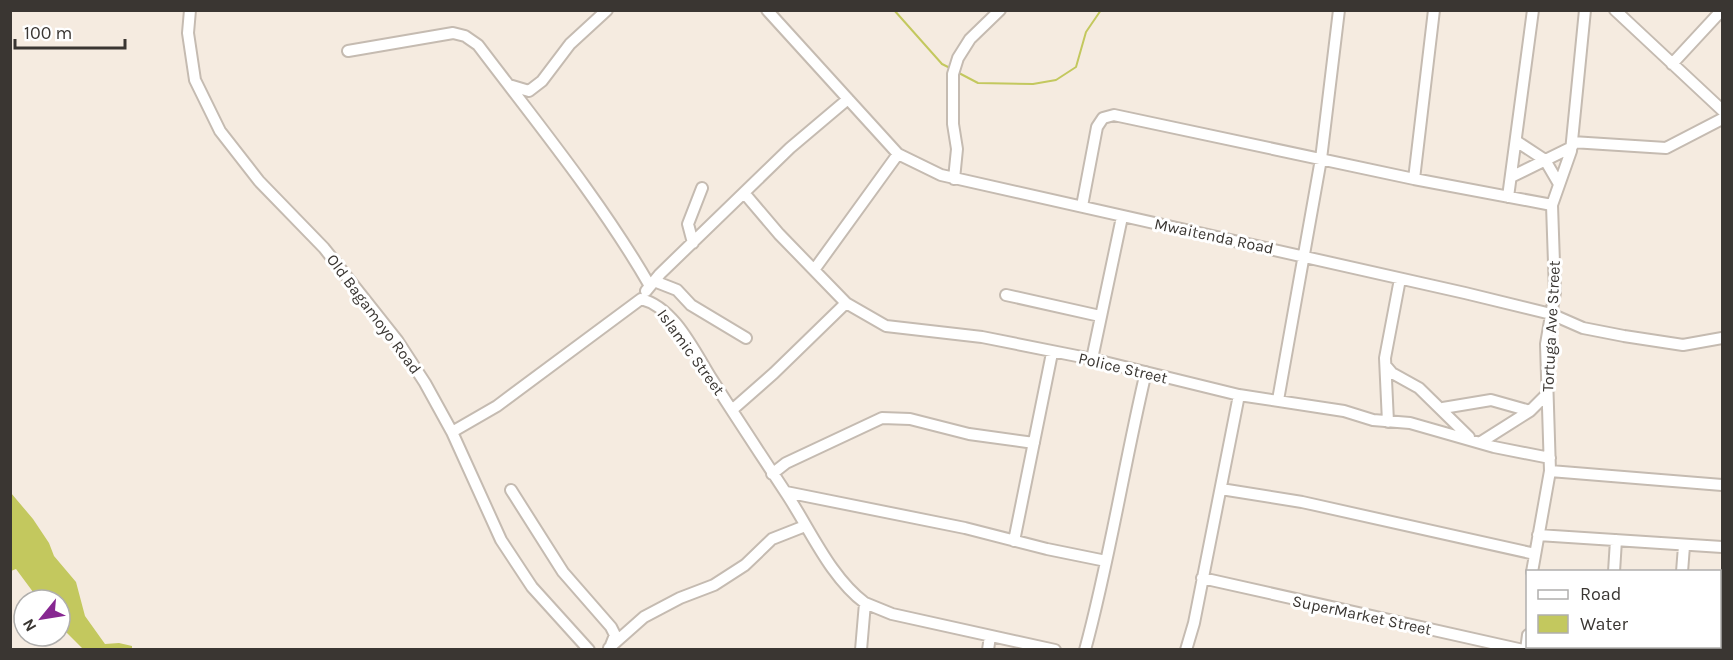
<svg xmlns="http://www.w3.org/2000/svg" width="1733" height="660" font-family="Karla,sans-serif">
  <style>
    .water { fill: #c3c85e }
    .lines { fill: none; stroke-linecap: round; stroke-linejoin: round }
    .stream { stroke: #c3c85e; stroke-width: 2 }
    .minor-casing { stroke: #c5bbb1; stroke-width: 14 }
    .minor { stroke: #fff; stroke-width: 10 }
    .labels { text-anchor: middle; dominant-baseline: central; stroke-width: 6; stroke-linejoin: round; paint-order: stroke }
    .street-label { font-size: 16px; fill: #3a3632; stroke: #fff }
  </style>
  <rect width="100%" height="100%" fill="#f5ebe0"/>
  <path class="water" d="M11,493l22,26 16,24 5,13 22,26 9,34 20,28 14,-1 13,3v3h-49l-23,-23v-26h-21l-23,-31 -5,2z"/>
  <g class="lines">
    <path class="stream" d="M894,10l48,54 10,5
      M957,72l21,11 55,1 23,-4 20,-13 10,-35 15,-22"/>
    <defs>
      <path id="minor" d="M190,10l-2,23 7,47 25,51 39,50 65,67 73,92 28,43 27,49 49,108 31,47 57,63
        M767,10l131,144 43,21 524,118 86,21 32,14 41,8 59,9 39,-7
        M1615,10l107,100
        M348,51l105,-18 12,3 13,9c59,78 123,156 172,241
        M1672,64l50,-54
        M509,85l20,6 13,-10 28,-37 37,-34
        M1516,141l29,19 14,24
        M1572,142l94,6 56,-29
        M1511,177l61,-30
        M954,179l3,-30 -4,-25v-50l5,-16 12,-19 30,-29
        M1414,179l20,-169
        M745,194l34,40 67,69 40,23 96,11 110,22 147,36 105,16 29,9 37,3 84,24 56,11
        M1508,197l25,-187
        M1082,206l15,-79 6,-9 11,-3 300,64 138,26
        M693,243l-5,-19 14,-36
        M814,270l84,-116
        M654,281l23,9 14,15 55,33
        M646,291l14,-17 130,-126 58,-49
        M1006,295l94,21
        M1092,359l30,-142
        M1386,366l6,7 27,15 50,49
        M1278,400l43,-241 18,-149
        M1443,408l48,-8 39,11
        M732,410l42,-37 72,-70
        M1388,422l-3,-64 15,-79
        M452,432l45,-26 144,-107c33,8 53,52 70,79 25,39 50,77 75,115 24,36 44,84 79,110l-4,47
        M1481,442l49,-31 16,-16
        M1550,471l172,14
        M772,474l14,-11 96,-45 28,1 59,15 65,9
        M1221,489l81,13 233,52
        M511,490l52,82 48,55 4,8 -4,10
        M786,492l179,36 82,21 59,12
        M1538,535l184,12
        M1014,541l38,-188
        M1532,572l18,-101 -4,-127 9,-52 -3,-87 19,-54 14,-141
        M1614,572l2,-32
        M1682,572l2,-26
        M1202,578l321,72
        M865,603l27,11 163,36
        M609,648l35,-31 36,-19 34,-13 31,-20 27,-26 33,-13
        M988,650l2,-14
        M1085,650c25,-91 39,-186 61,-278
        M1186,650l8,-27 45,-228
        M1526,650l2,-15
        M1608,650l1,-4
        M1676,650v-4"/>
    </defs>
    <use href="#minor" class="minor-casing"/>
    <use href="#minor" class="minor"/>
  </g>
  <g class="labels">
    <g class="street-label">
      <text transform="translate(1214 236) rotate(12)">Mwaitenda Road</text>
      <text transform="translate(374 314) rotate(53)">Old Bagamoyo Road</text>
      <text transform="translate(1551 326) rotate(-87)">Tortuga Ave Street</text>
      <text transform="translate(691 352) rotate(54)">Islamic Street</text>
      <text transform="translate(1123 368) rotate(13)">Police Street</text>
      <text transform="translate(1362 615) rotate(12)">SuperMarket Street</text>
    </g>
  </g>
  <rect width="1733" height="660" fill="none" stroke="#3a3632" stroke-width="24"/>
  <rect x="1526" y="570" width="195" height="78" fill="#ffffff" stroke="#b0afad" stroke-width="1.5"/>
  <rect x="1538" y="590" width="30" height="9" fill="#ffffff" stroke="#b0afad" stroke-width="1.5"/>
  <text x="1580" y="600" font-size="18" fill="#3a3632">Road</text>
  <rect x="1538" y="615" width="30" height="18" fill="#c3c85e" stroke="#b0afad" stroke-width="1.5"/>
  <text x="1580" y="630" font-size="18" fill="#3a3632">Water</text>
  <g transform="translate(42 618) rotate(240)"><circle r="28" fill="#ffffff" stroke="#b0afad" stroke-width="1.5"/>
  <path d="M0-4.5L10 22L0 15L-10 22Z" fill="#872791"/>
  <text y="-9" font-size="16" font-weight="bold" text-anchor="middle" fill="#3a3632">N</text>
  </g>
  <path d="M15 39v9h110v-9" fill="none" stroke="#3a3632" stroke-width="3"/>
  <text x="24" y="39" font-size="18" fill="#3a3632" stroke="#ffffff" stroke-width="4.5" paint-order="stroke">100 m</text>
</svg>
